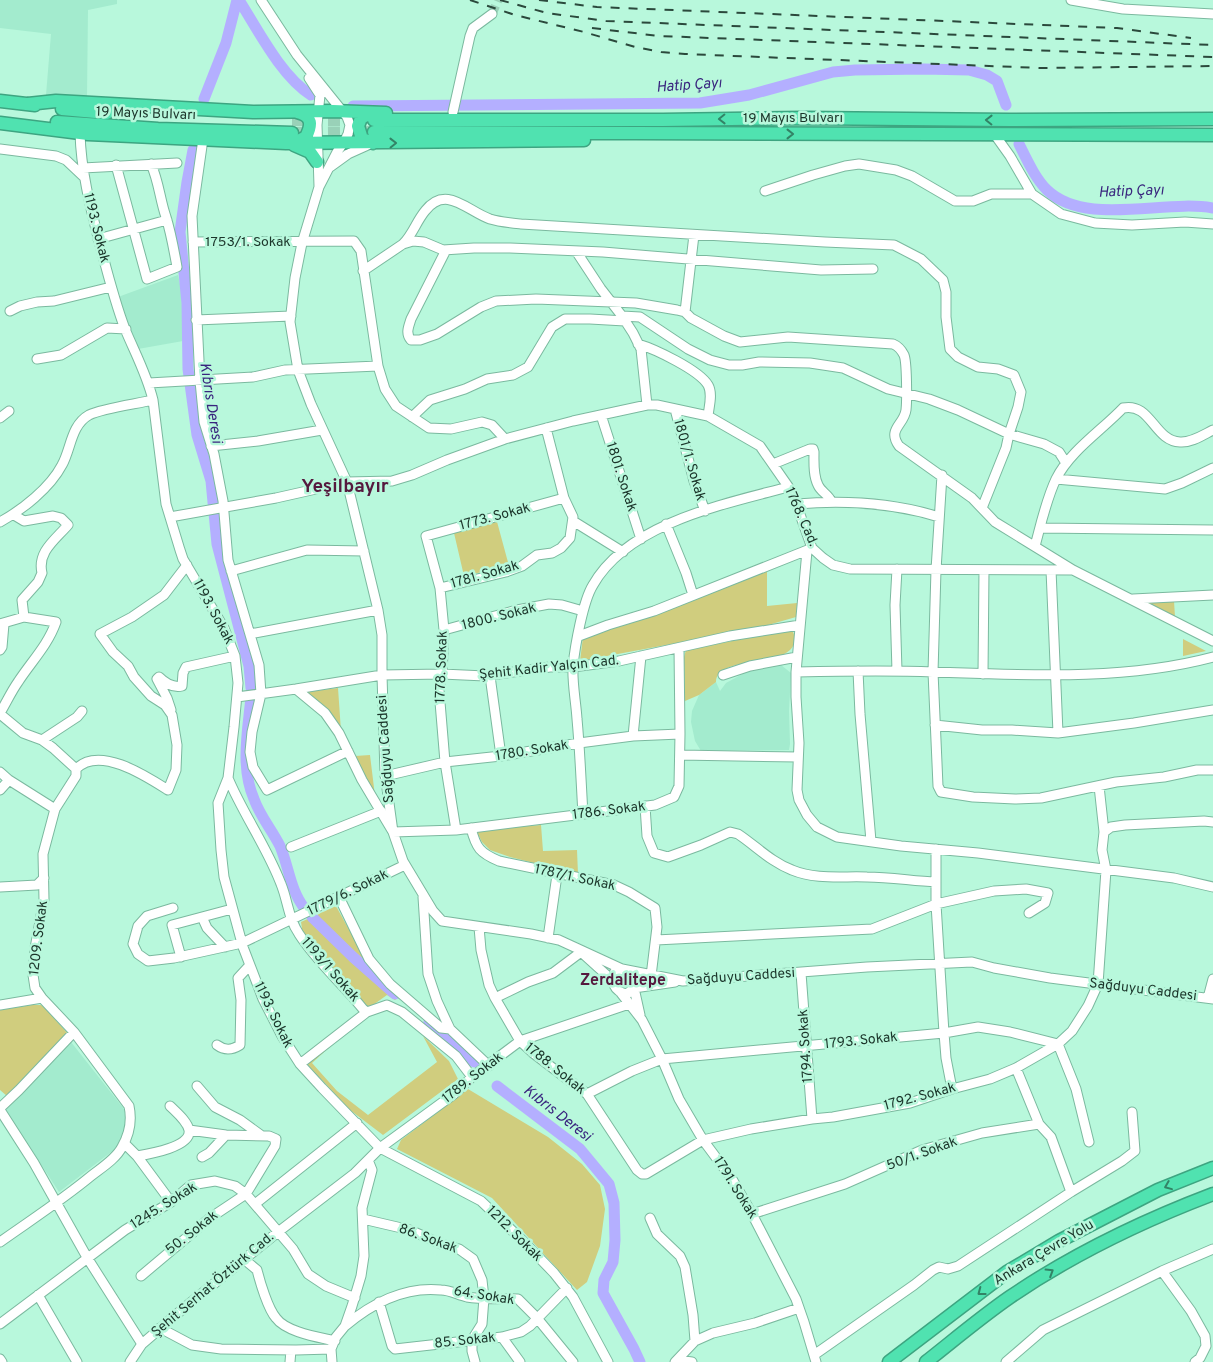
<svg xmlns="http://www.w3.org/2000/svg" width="1213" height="1362" font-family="Overpass,sans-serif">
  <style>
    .built { fill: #a3ebce }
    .green { fill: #d0cd7e }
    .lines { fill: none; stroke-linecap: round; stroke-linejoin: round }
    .river { stroke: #b4afff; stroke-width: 11 }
    .minor-tunnel { stroke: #99d1b8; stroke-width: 9; stroke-dasharray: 9 4.5; stroke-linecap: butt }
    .highway-tunnel { stroke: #99d1b8; stroke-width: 12; stroke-dasharray: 12 6; stroke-linecap: butt }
    .minor-casing { stroke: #7bb99f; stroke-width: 11 }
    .highway-casing { stroke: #3da581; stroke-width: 15 }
    .minor { stroke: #fff; stroke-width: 9 }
    .highway { stroke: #50e2b0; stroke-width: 12 }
    .rail { stroke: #2b493c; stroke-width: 2; stroke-dasharray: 9 9; stroke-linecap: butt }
    .oneway { stroke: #338366 }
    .labels { text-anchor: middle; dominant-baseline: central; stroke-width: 5; stroke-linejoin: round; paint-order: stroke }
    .street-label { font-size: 14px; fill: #1b352a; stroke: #b8f8dc }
    .water-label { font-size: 15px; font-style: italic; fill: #39257e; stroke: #b8f8dc }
    .quarter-label { font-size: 16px; font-weight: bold; fill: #55193e; stroke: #b8f8dc }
    .district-label { font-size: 19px; font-weight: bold; fill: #55193e; stroke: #b8f8dc }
  </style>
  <rect width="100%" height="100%" fill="#b8f8dc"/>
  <path class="built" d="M0,0h117v4l-29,6 -1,86 -41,-1 5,-61 -51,-6z
    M178,275l5,22v44l-45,8 -20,-52z
    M781,665l10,8 -2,38 1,33 -1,6 -88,1 -6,-10 -4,-19 1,-11 7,-16 17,-13 4,9 6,-8 22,-12z
    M71,1042l53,67 3,12 -2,12 -6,13 -60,46 -54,-83z"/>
  <path class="green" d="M496,518l13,48 -45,10 -10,-43z
    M767,570v36l30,-3 -1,14 -38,11 -178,33 3,-24z
    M1174,601l1,16 -27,-14z
    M789,630l4,2c2,4 1,6 1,11 -5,25 -78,12 -78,39l-17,13 -14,6 -1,-44 2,-7z
    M1183,639l23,12 -23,5z
    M338,688l3,43c-10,-16 -19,-30 -35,-39z
    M370,755l5,41 -20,-40z
    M541,825l2,26 34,-1 1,24 -68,-17 -20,-7 -8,-8 -6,-12z
    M336,906l23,42 16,25 23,24 -3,3 -8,-5 -14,10 -5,2 -48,-50 -17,-22 -2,-13z
    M32,1005h9l4,3 24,27 -62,61 -7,-6v-80z
    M423,1036l26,25 9,18 -75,56 -33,-25 -43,-46 26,-20 -21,19 25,28 31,24 69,-53z
    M468,1089l80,48 34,27 18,21 5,24 -5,37 -13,36 -10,8 -85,-92 -95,-49 4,-9z"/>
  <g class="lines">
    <path class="river" d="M239,0c19,30 42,76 72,95
      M204,99l22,-56 11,-43
      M353,106l347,-3 49,-8 84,-23 22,-2 69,-1 45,1 18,5 10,6 9,24
      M1019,144c8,16 16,34 28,46 38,37 118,9 166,18
      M193,150l-6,32 -7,50 7,71 1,66 9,66 14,46 6,63 32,122 2,22
      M251,697c-3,33 -11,70 3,102 6,17 18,31 26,47 9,21 10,44 25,63
      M312,917l41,40 42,37
      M429,1022l45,40
      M497,1086l83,63 29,35 5,19 1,37 -2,22 -9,18 -1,13 31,56 6,13"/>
    <path class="minor-tunnel" d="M492,14l6,-14"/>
    <path class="highway-tunnel" d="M292,120h69
      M292,133l82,-1"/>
    <defs>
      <path id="minor" d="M261,0l36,55 50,62 3,8 -2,9 -4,8 -7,10 -18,35 -17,56 -7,35 -5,44 8,48 13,34 36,78 31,128 4,25v40l3,99 8,58 10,29 30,50 9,10 89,13 28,6 63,29 61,12 184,-14 105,-5 22,6 56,10 163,21
        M1071,0l52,9 90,5
        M309,78l11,17 -3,30 2,61
        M453,112l17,-76 3,-8 19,-14
        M80,133c1,37 10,73 19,108 8,30 15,59 26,88 10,24 22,46 28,71l13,104 14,46 3,9 41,69 11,28 3,27 -4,44 -6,51 -10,25 3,47 3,27 19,70 20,52 19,37 18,28 22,24 58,60 101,53 41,39 32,33 19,24 35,65
        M995,135l15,21 22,38 29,20 34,9 37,2 53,-3 28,2
        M203,139l-11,77 8,165 4,41 10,32 9,47 5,59 31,105 2,29 -9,38 -2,20 3,15 14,23 81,-39
        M0,149l56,7 10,4 18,17
        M116,165l31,114 30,-12c-3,-17 -6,-34 -11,-50 -6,-17 -7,-35 -15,-53
        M330,167l18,-13 20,-9
        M83,168l94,-5
        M765,191l48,-16 32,-9 14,-2 37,6 16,6 43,25h18l18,-7h41
        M98,239l69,-19
        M193,242l161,-1 7,10 17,115
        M403,244c10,-10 13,-22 22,-33 21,-27 42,0 65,8 10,3 21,4 31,5l304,18 69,3 27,14 22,21 3,12v25l4,32 8,8 20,10 20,2 16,6 7,17 -3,15 -9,27 -3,14 -24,60
        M446,250l-35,69c-2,7 -6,14 0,21h9l17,-6 44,-27 15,-6 40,-2 100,4 41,7 8,2 6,6 33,18 16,6 48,-5 105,7c5,2 8,5 11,11 3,7 3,46 2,55 -2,15 -19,19 -7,36l73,52 23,24 78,48
        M576,251l25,38 21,27 11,17 8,16 6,56
        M363,271l40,-27 10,-3 11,1 19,8 31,-2h36l93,4 218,18 52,-1
        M10,311l10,-5 17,-4 17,-1 57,-14
        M685,312l9,-77
        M622,316l18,1 48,32 22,11 19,5h13l17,-3 51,1 33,5 45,21 41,10 29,11 51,24 35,10 15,8 7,11
        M196,320l95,-4
        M638,344c17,5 61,26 70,41 5,9 1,21 0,31
        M37,359l24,-4 46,-27 19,1
        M149,383l104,-6 32,-7 93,-4 7,23 11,17 33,22 22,1 31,-7 10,3 13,14
        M675,409l19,72 11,30
        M601,415l40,124
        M412,417l18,-17 35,-11 22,-10 26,-4 15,-8 24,-40 13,-8h25l35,2
        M0,418l9,-7
        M211,446l47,-5 64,-11
        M773,464l37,-15h3l1,3c0,10 -1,23 4,33 3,7 10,9 13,16
        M942,475l-6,95 -3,102 5,114 3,6 32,5 42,2 26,-1 75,-16 48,-5 33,-7h16
        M1056,479l109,10 17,-6 31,-15
        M797,504c48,-4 97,-1 142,13
        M14,515l10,6 29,-5 8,2 7,7c-13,15 -31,27 -26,48l-4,9 -16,18 2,17
        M170,517l106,-19 71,-16 45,-1 20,-6 35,-15 58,-21 68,-18 74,-16h10l51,11 52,30 32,46 20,56 11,10 10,7 17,4 223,1 140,71
        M573,521l50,31
        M0,522c22,-12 50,-34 62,-57 9,-16 9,-40 27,-50 14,-7 47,-11 64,-15
        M666,524l20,49 7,22
        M1040,528l173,2
        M1035,546c6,-22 11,-46 21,-67 14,-28 45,-48 67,-71 28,-6 31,33 57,34 11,1 23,-7 33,-12
        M807,551l-11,121v25l3,46 -2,47 2,10 8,15 10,12 20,10 64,9 77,7 196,25 39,9
        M897,569l-2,36 2,66
        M1051,570l7,163
        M231,571l76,-21 57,1
        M440,588l66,-16 16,-6 15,-11 15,-2 9,-5 9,-10 3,-21 -9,-19 -18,-70
        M1133,599l80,-4
        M0,624l24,-7 32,5c-8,23 -25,40 -38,60 -7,10 -12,21 -18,31
        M444,630l73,-20 32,-6 13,1 21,6
        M250,634l128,-24
        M579,636l29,-11 46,-14 156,-62
        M0,650l2,-3 2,-23
        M858,671l2,43 11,127
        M796,672c46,-1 91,-2 137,0 92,3 190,9 280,-15
        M983,674l1,-104
        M723,675l27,-9 47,-9
        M490,676l11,80
        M296,689l29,24 14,20 23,47 31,52 63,-2 199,-25 19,-8 5,-11 1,-52 -1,-86
        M237,697l59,-8 86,-14 60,-1 43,2 65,-9h23l46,-6 111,-25 70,-11
        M171,710l-4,-12 -10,-19 2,-2c7,7 14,11 23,9l1,-13 3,-6 49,-11
        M0,714l23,19 19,7 11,8 23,21v7l-21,33 -12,45 1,46 -9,48 -2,27 2,13 7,10 32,34 55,74c3,14 0,29 -7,41 -6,12 -21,21 -31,29 -29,24 -60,44 -91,66
        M935,725l47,5h30l46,3 76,-10 79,-13
        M633,736l8,-80
        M42,740l35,-23 5,-6
        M680,755l118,2
        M76,769c23,-24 70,7 92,21l8,-20 1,-25 -5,-30 -7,-10 -14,-9 -17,-19 -6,-11 -15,-14 -13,-18 32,-17 32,-22 23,-30
        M0,772l9,8 -9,10
        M385,776l60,-14 56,-6 78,-13 54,-7 47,-2
        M228,778c15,36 39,69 53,106 7,17 7,34 18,50 18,28 43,49 64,75l4,3 20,-7 15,7 54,44 16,21
        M9,780l46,29
        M1099,786l5,46
        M645,806l2,30 7,17 14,4 33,-12 29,-13 8,2c18,12 33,28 54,36 24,10 50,6 75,7 23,0 46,4 69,5
        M583,814c-2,-32 -3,-63 -6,-95 -1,-17 -5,-36 -4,-53 2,-20 10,-65 20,-81 35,-62 132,-81 195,-98
        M471,828c5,20 9,25 28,33l115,24 15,7 26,16 2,19 -6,49
        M456,830l-11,-68 -6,-72 3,-16 2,-44 -4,-42 -14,-52 138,-38
        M291,847l90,-36
        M936,849v55l8,129 2,25 6,31
        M0,887l37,-2 7,-7
        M423,897l5,77 9,27 13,28 39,37
        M340,899l29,60 21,25 51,44 9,1
        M173,908l-26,8 -9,10 -5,18 5,10 10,7 26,-3 68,-15 163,-78
        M202,917l5,11 18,19
        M479,927l2,23 8,35 6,13 25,43 13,12 54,41 50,76 5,4h4l57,-34 48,-11 61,-10 21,-2 77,-14 42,-14 38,-10 26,-11 42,-24 14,-13 16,-25 10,-22 8,-114 -4,-20 2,-18 7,-5 14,-2 79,-4 9,1
        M548,938l9,-63
        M656,940l216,-11 64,-25 58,-13 32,-2 22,4 -3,10 -16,10
        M181,957l-9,-32 60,-16
        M622,969c8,4 12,10 12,19l-7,6c-13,-2 -18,-14 -11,-24z
        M801,973l11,146
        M621,993l21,27 20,39 17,40 24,41 29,39 20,35 44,85 8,23 12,40
        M495,998l33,-16 25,-9 28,-21 31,28
        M1208,998l5,-19
        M0,1005l42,-7
        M640,1015l-6,-27 41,-6
        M217,1045c8,6 15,5 23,0l1,-45 -3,-22 12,-13
        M300,1064l67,-52
        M1016,1068l23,56 12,13 20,55
        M197,1086l18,21 25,13 22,16
        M587,1094l45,-23 30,-12 282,-26 34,-6 32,5 48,12 18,45 13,53
        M0,1108l19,-18 55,-58
        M0,1110l34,53 54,96 54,85
        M124,1143l13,13 34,46
        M137,1156c12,-2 55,-9 52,-26 -2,-9 -12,-17 -19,-24
        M202,1157l7,-4 17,-18
        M255,1204l102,-81
        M752,1214l93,-30 77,-34 60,-17 57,-9
        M650,1218l7,16 23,22 5,11 8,48 2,26
        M363,1219l47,11 31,14 18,5 14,10 9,21 2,18 -2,26 -10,16v11l3,11
        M245,1260l12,10c3,12 11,39 19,48 10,14 42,19 59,23
        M1162,1271l29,40 14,25 1,10 -6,12 -5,4
        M141,1276l69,-58 36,-24 29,-48 1,-7 -7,-3 -43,-1 -37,-5
        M38,1295l39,67
        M379,1302l13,44 3,3 107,-12 19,-5 9,-6 37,-38
        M0,1324l125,-94 46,-28 20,-17 24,-4 20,5 11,8 47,55 15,25 18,12 29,12
        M345,1326c26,-22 60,-40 96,-36 9,0 17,5 26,7 16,3 34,1 51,2l19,19 36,44
        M160,1328l32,17 29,4 75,1 35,-1 1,13
        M502,1337l18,25
        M331,1349l5,-12 9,-11 7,-20 9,-30 3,-20 -2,-48 10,-38 -4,-10
        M814,1355l100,-70 19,-15 6,-3 9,2 10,-3 113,-74 51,-31 13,-10 -3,-39
        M0,1359l2,3
        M677,1360l15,2
        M130,1362l12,-18 42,-36 94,-76 77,-59 25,-25 74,-54 18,-17 48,-36 109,-37
        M290,1362l1,-12
        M675,1362l20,-21 18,-8 42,-10 44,-15
        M1006,1362l37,-32 119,-59 51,-22"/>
      <path id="highway" d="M0,101l35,4
        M28,104l28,-3 197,11 80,-1 53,2
        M62,109l45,4
        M371,113l-10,5 -3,8 4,13 11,4
        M374,120h289l141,-2 205,2 204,-1
        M57,122l101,7 134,4
        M0,123l88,11 198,9 298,-3
        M374,132l839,3
        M296,142l10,-5c6,-12 7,-21 -9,-25
        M294,145l16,7 7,10
        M889,1362l118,-90 52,-31 99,-51 55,-22
        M926,1362c28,-22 55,-45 84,-65 63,-43 132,-76 203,-103"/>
    </defs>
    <use href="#minor" class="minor-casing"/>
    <use href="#highway" class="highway-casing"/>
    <use href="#minor" class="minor"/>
    <use href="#highway" class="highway"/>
    <path class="rail" d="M470,0l45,15 69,17 51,15 26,5 24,2 356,14 172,-2
      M500,0l47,13 59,8 607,24
      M539,0l58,7 520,21 74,10
      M592,28l67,8 554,21"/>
  </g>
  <defs><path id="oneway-chevron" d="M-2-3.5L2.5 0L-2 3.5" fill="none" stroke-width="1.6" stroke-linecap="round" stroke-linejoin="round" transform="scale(1.25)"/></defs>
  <g class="oneway">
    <use href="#oneway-chevron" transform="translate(722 119) rotate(179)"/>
    <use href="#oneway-chevron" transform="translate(989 120) rotate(-179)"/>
    <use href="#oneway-chevron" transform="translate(790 134)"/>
    <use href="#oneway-chevron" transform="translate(393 143) rotate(-1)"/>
    <use href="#oneway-chevron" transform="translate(1168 1186) rotate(158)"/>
    <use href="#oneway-chevron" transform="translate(1050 1272) rotate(-32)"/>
    <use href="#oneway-chevron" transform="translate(981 1292) rotate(143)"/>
  </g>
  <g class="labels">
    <g class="street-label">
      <text transform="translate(146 114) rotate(2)">19 Mayıs Bulvarı</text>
      <text x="793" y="118">19 Mayıs Bulvarı</text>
      <text transform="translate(96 228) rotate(76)">1193. Sokak</text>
      <text x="248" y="242">1753/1. Sokak</text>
      <text transform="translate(689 460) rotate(74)">1801/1. Sokak</text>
      <text transform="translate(621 477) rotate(72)">1801. Sokak</text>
      <text transform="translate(495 517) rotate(-15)">1773. Sokak</text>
      <text transform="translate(801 517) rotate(66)">1768. Cad.</text>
      <text transform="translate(485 575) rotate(-16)">1781. Sokak</text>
      <text transform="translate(213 612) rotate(62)">1193. Sokak</text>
      <text transform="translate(499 617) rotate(-14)">1800. Sokak</text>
      <text transform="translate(442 667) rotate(-88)">1778. Sokak</text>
      <text transform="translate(549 668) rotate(-6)">Şehit Kadir Yalçın Cad.</text>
      <text transform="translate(386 749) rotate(-94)">Sağduyu Caddesi</text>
      <text transform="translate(532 751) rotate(-9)">1780. Sokak</text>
      <text transform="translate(609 811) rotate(-7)">1786. Sokak</text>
      <text transform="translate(575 878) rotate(12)">1787/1. Sokak</text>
      <text transform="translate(348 893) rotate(-26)">1779/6. Sokak</text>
      <text transform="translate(39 938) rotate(-83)">1209. Sokak</text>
      <text transform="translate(330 970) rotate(49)">1193/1 Sokak</text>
      <text transform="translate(741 977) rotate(-4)">Sağduyu Caddesi</text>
      <text transform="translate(1143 990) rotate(7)">Sağduyu Caddesi</text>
      <text transform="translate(273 1015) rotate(64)">1193. Sokak</text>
      <text transform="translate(861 1041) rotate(-6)">1793. Sokak</text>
      <text transform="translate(806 1046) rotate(-94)">1794. Sokak</text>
      <text transform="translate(555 1069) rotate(39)">1788. Sokak</text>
      <text transform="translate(473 1078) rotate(-38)">1789. Sokak</text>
      <text transform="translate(920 1097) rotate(-15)">1792. Sokak</text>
      <text transform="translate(922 1154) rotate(-20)">50/1. Sokak</text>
      <text transform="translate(735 1188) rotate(58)">1791. Sokak</text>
      <text transform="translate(164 1206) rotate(-32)">1245. Sokak</text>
      <text transform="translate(192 1233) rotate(-38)">50. Sokak</text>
      <text transform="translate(514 1234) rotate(45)">1212. Sokak</text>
      <text transform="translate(428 1239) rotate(20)">86. Sokak</text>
      <text transform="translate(1044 1253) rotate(-31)">Ankara Çevre Yolu</text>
      <text transform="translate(213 1285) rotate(-40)">Şehit Serhat Öztürk Cad.</text>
      <text transform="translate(484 1296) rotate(9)">64. Sokak</text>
      <text transform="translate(465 1341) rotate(-6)">85. Sokak</text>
    </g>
    <g class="water-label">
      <text transform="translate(689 86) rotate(-4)">Hatip Çayı</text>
      <text transform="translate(1131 192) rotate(-2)">Hatip Çayı</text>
      <text transform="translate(210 403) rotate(81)">Kıbrıs Deresi</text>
      <text transform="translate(557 1114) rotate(38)">Kıbrıs Deresi</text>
    </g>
    <g class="quarter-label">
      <text x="623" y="981">Zerdalitepe</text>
    </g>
    <g class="district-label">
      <text x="345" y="487">Yeşilbayır</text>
    </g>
  </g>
</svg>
